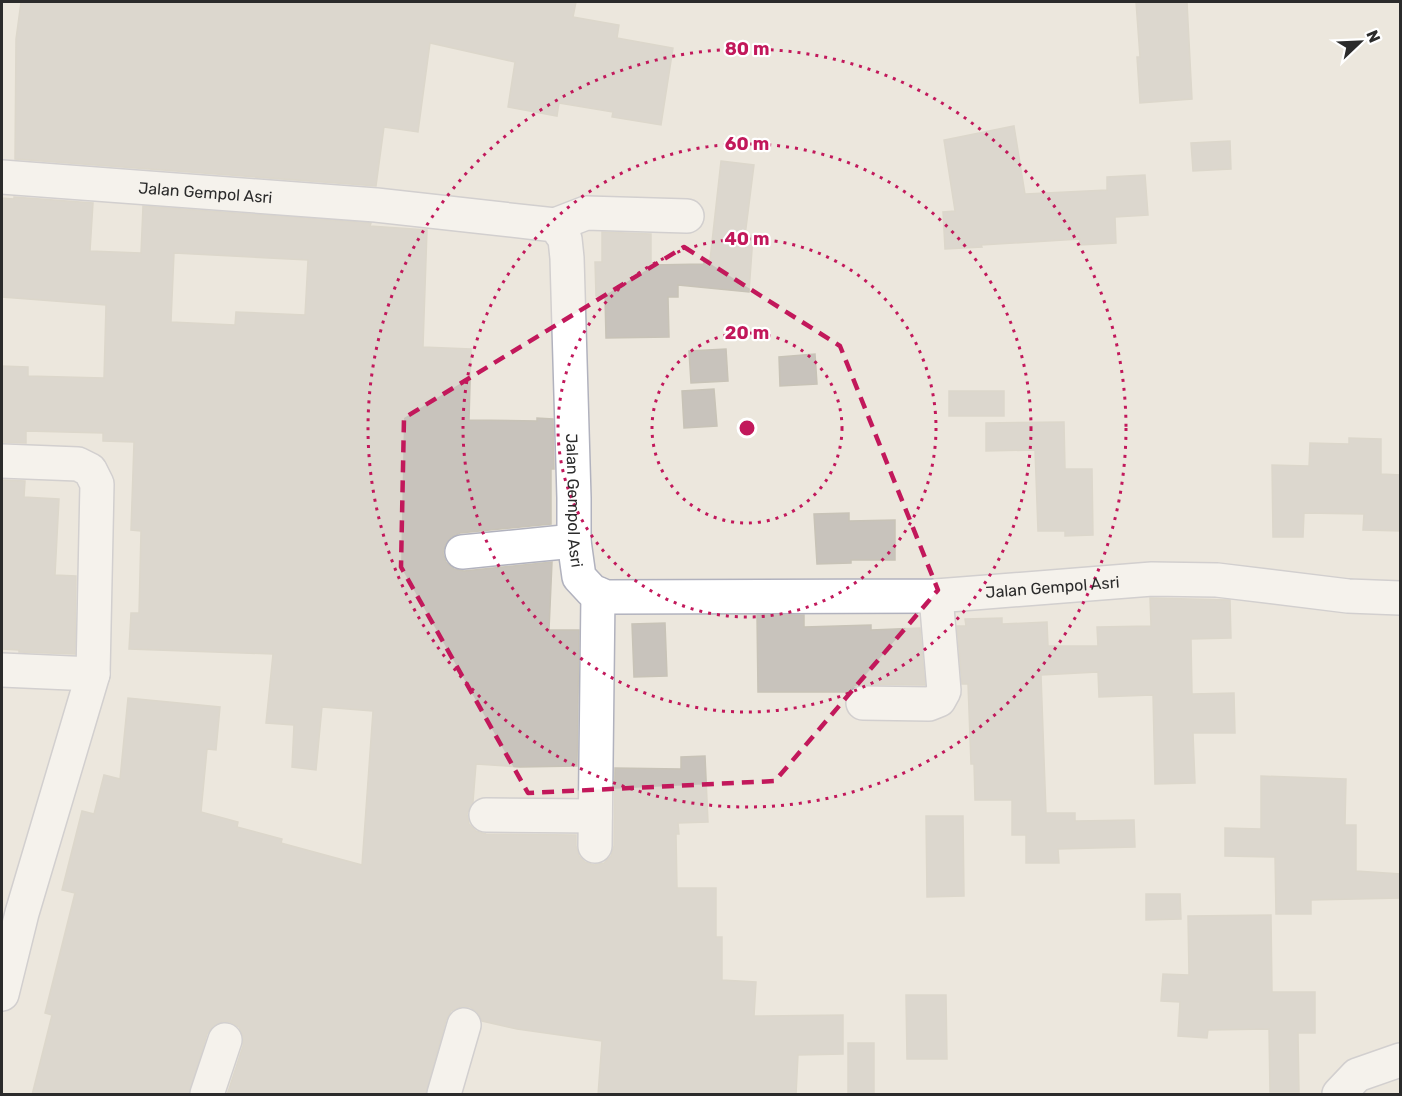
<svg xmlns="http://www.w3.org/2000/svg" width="1402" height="1096" font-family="Rubik,sans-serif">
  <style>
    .building { fill: #c8c3bc; stroke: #c8c3b7; stroke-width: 1.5; fill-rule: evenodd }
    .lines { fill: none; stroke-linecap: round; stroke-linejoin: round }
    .street-casing { stroke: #b1b2be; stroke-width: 36 }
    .street { stroke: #fff; stroke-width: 33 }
    .marked { fill: none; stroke: #c2185b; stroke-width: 4.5; stroke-dasharray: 12 8; stroke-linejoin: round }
    .ring { fill: none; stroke: #c2185b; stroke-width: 3; stroke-dasharray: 3 6 }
    .labels { text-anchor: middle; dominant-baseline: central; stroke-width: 4.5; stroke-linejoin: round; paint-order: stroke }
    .street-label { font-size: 16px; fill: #2b2b2b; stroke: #fff }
    .centre { fill: #c2185b; stroke: #fff; stroke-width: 3 }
    .ring-label { font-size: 18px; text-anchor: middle; font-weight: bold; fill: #c2185b; stroke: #fff; stroke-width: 4.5; stroke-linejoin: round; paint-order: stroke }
  </style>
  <rect width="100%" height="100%" fill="#ece7dd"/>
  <path class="building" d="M21,2h555l-3,15 46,8 -2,13 56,10 -12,77 -49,-8 1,-5 -54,-9 -2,13 -49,-9 7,-45 -85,-19 -12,89 -34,-5 -8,59 -361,-27 1,-120z
    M1136,2h51l5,97 -52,4 -3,-46h3z
    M1014,126l11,68 82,-4v-13l38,-2 3,40 -33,2 1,26 -36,2v-6l-99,6 1,2 -37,2 -2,-37 12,-1 -11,-71z
    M1230,141l1,28 -38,2 -2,-28z
    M721,161l33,4 -9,71h8l-4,56 -71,-7v12h-10l1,40 -63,1 -1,-42h-9l-1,-34h7v-30l49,2v31l53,-1v-5l6,1z
    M14,197l79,6 -3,48 51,2 2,-47 228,17 -1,3 57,4 -4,117 48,2 -2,71 68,1v-3l16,1 1,50h-3v55l-91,9 -9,4 -6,8 -2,8 3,9 8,7 10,2 88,-9 -3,68h30l-2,136 -57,1 -44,-3 -3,38 -6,12 2,10 7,7 10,3 90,1v11l3,10 6,6 9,3 10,-2 7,-7 3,-10 1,-78 66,1v-12l24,-1 3,66 -30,1 1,11h-3l1,54h39v49h6v43l34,2 -2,34 89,-1v39l-45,1 -2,40h-198l4,-54 -85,-12 -35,-8 -5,-9 -7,-5h-10l-9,4 -5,9 -20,75h-199l16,-49v-9l-4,-10 -9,-5h-8l-9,4 -6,8 -18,61h-157l20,-80 -7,-2 30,-120 -13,-3 20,-79 12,3 10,-39 16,4 8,-81 92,9 -4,43 -9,-1 -6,63 37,10 -1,5 45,12 -1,4 81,22 11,-154 -51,-4 -6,63 -24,-3 2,-42 -28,-2 7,-69 -144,-5 2,-36h8l2,-82 -10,-1 3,-88 -31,-1v-8l-77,-2v12l-24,-1v-76l26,1v9l76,2 2,-73 -104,-8v-99l12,1zM174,253l134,7 -3,55 -69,-3 -1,13 -64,-3z
    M726,349l2,32 -37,2 -2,-32z
    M815,354l2,30 -37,2 -1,-29z
    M714,389l3,37 -33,2 -2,-37z
    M949,391h55v25h-55z
    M1064,422l1,47h27l1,66 -28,1v-5h-27l-3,-81 -49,1v-28z
    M1349,438l32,1v35l20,1v56l-38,-1 1,-16 -60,-1 -1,24h-30l-1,-72 37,1 1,-23 39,1z
    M2,480l23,1 -1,16 35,2 -4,76 21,1 -1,78 -56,-2v-2l-17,-1z
    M849,513v8l46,-1v40h-44v3l-34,1 -3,-50z
    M1150,598l80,2 1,38 -40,1 1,55 42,-1 1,40h-42l2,50 -40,1 -2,-89 -54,2 -1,-25 -57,3 5,138h29v8l59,-1 1,27 -77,2 1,14h-33v-28h-14v-35h-37l-1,-36h-3l-3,-80h-6l-5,-58h9l-1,-7 37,-1v6l45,-2 1,24h50l-1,-19 54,-1z
    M757,615h47v12l67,-2v5l49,-2 5,57 -62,-1 -9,2 -5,6h-91z
    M665,623l2,53 -33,1 -2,-53z
    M1261,776l85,3 -1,46h11v46l45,3v24l-90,2v14h-35l-1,-57 -50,-1v-28l36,1z
    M926,816h37l1,80 -37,1z
    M1146,894h34l1,25 -35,1z
    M1271,915l1,77h43v41h-17l1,59h-29l-1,-63 -61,1 -1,8 -29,-2 2,-34 -19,-1 2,-27 26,1 -1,-59z
    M906,995h40l1,64h-40z
    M848,1043h26v52h-26z"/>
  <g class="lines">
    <defs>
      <g id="street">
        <path id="s1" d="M2,177l374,28 179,20 10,14 2,19 7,240v43l5,36 13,14 14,6 330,-1 216,-17 65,1 131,16 52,2"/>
        <path d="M555,225l31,-12 101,3"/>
        <path d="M2,461l76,3 12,6 7,14 -4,190 -71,239 -20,81"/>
        <path d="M462,552l112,-11"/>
        <path d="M2,670l91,4"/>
        <path d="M863,703l66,1 10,-4 5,-9 -8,-95"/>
        <path d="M486,815l109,1"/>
        <path d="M595,846l3,-252"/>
        <path d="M207,1094l18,-54"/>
        <path d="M444,1094l20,-69"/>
        <path d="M1339,1094l18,-19 43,-15"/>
      </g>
    </defs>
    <use href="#street" class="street-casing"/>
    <use href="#street" class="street"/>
  </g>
  <path d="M0 0H1402V1096H0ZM684,247l156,99 98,244 -163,191 -247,12 -127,-226 3,-149z" fill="#ece7dd" fill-opacity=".55" fill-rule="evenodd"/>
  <path class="marked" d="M684,247l156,99 98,244 -163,191 -247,12 -127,-226 3,-149z"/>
  <g class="ring">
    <circle cx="747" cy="428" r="95"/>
    <circle cx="747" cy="428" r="189"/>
    <circle cx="747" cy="428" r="284"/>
    <circle cx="747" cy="428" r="379"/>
  </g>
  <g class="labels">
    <g class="street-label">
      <text stroke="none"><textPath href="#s1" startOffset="204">Jalan Gempol Asri</textPath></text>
      <text stroke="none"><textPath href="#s1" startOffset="834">Jalan Gempol Asri</textPath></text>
      <text stroke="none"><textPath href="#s1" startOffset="1392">Jalan Gempol Asri</textPath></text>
    </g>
  </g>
  <circle cx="747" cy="428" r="9" class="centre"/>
  <g class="ring-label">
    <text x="747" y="55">80 m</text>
    <text x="747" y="150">60 m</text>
    <text x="747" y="245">40 m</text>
    <text x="747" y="339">20 m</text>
  </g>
  <rect width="1402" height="1096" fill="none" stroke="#2b2b2b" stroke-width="6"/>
  <g transform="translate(1360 42) rotate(67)" stroke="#ffffff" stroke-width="4.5" paint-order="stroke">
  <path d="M0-4.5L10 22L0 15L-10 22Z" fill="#2b2b2b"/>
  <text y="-9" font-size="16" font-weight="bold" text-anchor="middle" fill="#2b2b2b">N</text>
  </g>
</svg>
